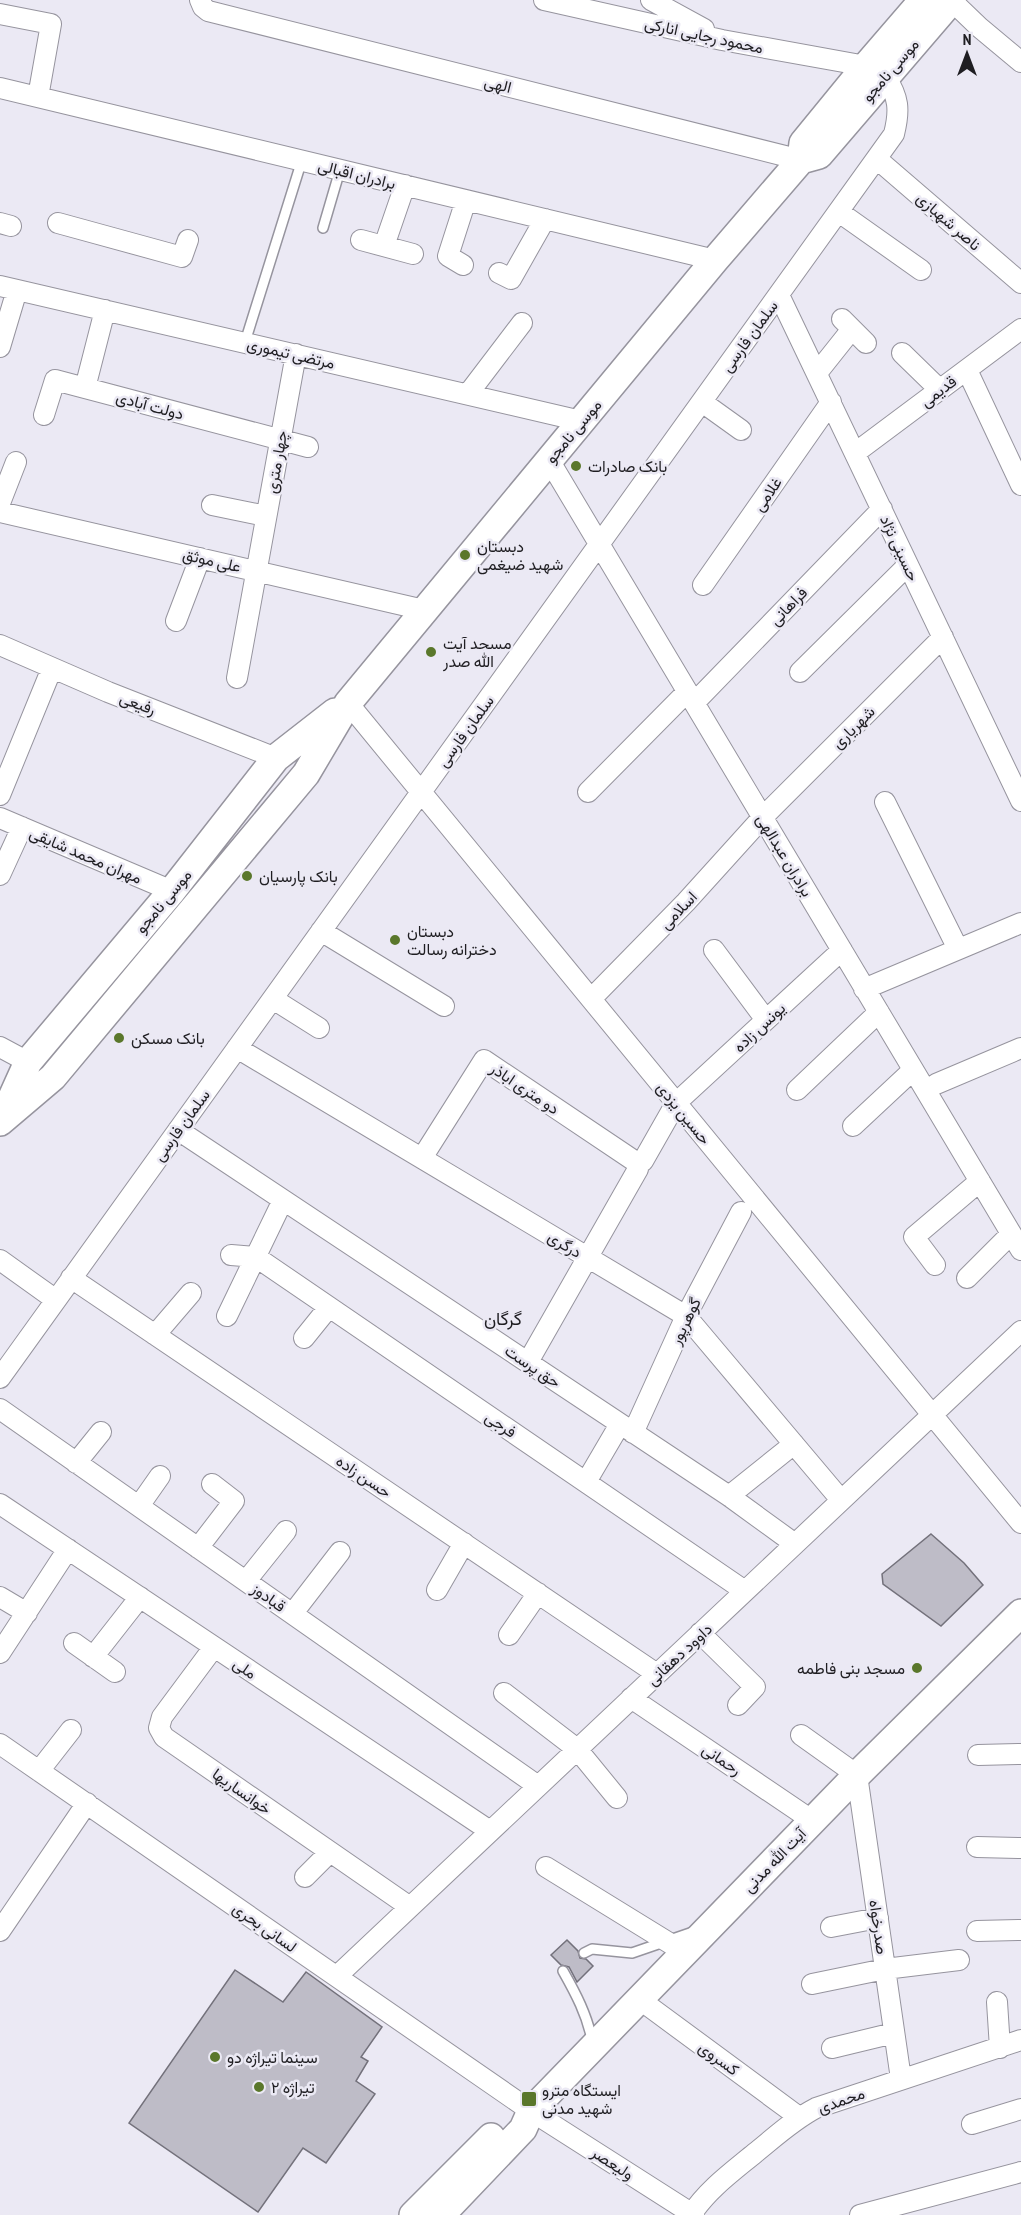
<svg xmlns="http://www.w3.org/2000/svg" width="1021" height="2215" font-family="'PT Sans Narrow',Vazirmatn,sans-serif">
  <style>
    .building { fill: #bebcc7; stroke: #73717b; stroke-width: 1.5 }
    .lines { fill: none; stroke-linecap: round; stroke-linejoin: round }
    .lane-casing { stroke: #96949e; stroke-width: 12 }
    .street-casing { stroke: #96949e; stroke-width: 22 }
    .secondary-casing { stroke: #96949e; stroke-width: 30 }
    .lane { stroke: #fff; stroke-width: 9 }
    .street { stroke: #fff; stroke-width: 20 }
    .secondary { stroke: #fff; stroke-width: 27 }
    .poi-dot { fill: #5a772b; stroke: #ebe9f4; stroke-width: 2 }
    .labels { text-anchor: middle; dominant-baseline: central; stroke-width: 5; stroke-linejoin: round; paint-order: stroke }
    .street-label { font-size: 16px; fill: #1f1e22; stroke: #ebe9f4 }
    .poi-label { font-size: 16px; fill: #1f1e22; stroke: #ebe9f4; text-anchor: start }
    .neighbourhood-label { font-size: 18px; fill: #1f1e22; stroke: #ebe9f4 }
  </style>
  <rect width="100%" height="100%" fill="#ebe9f4"/>
  <path class="building" d="M931,1534l33,29 19,22 -42,41 -58,-42 -1,-10z
    M567,1940l11,11 2,7 6,1 7,7 -16,16 -8,-15 -8,-2 -10,-10z
    M235,1970l48,32 23,-30 76,55 -21,30 7,4 -12,20 19,13 -49,69 -23,-15 -45,64 -129,-89z"/>
  <g class="lines">
    <defs>
      <path id="lane" d="M323,228l17,-58
        M245,342l57,-182
        M584,1953l8,-4 40,4 61,-21
        M563,1971c13,23 24,44 29,69"/>
      <path id="street" d="M200,0l3,7 5,4 593,149
        M544,0l178,40 144,26
        M651,0l53,29
        M951,0l28,27 42,35
        M0,14l51,10 -13,73
        M0,88l715,172
        M877,159l144,124
        M839,212l82,58
        M0,223l11,3
        M58,223l124,34 6,-17
        M361,240l52,14
        M384,246l21,-61
        M463,265l-15,-9 18,-56
        M499,273l12,6 34,-60
        M0,286l581,135
        M779,295l242,506
        M842,319l24,24
        M0,347l17,-57
        M902,353l38,37
        M967,370l54,115
        M817,373l35,-44
        M85,388l20,-78
        M468,394l54,-71
        M702,402l39,28
        M44,415l11,-35 253,67
        M855,453l166,-124
        M549,460l472,790
        M0,503l16,-41
        M212,505l54,11
        M0,512l424,98
        M703,585l128,-183
        M176,621l24,-63
        M0,645l108,47 168,66
        M800,672l108,-107
        M237,678l59,-324
        M348,703l673,820
        M694,703l188,-194
        M588,792l99,-100
        M0,795l52,-127
        M885,802l73,147
        M0,818l172,73
        M0,875l22,-48
        M321,931l123,75
        M714,950l52,70
        M864,989l157,-66
        M273,999l46,29
        M591,999l95,-97 76,-84 181,-181
        M0,1047l28,15
        M237,1048l449,268 155,184
        M936,1084l85,-36
        M797,1090l82,-78
        M853,1126l60,-56
        M178,1130l551,366 66,48
        M422,1158l62,-98 149,100
        M643,1161l33,-58 166,-153
        M231,1255l25,2 489,334
        M0,1260l56,40
        M935,1265l-21,-28 66,-56
        M71,1278l586,396
        M967,1278l44,-44
        M227,1316l56,-116
        M155,1335l36,-42
        M304,1338l25,-31
        M528,1362l110,-193
        M0,1378l894,-1244c6,-24 5,-37 -9,-58
        M0,1409l538,377
        M633,1433l53,-117 55,-104
        M76,1463l25,-31
        M586,1482l34,-58
        M729,1496l65,-52
        M0,1504l490,327
        M139,1506l21,-30
        M198,1548l36,-47 -22,-17
        M246,1581l40,-50
        M437,1590l27,-47
        M0,1597l27,16
        M293,1613l47,-61
        M700,1633l55,54 -17,18
        M509,1635l29,-42
        M74,1643l41,29
        M214,1647l-52,70 -3,11 5,9 246,170
        M0,1653l68,-104
        M93,1657l47,-60
        M504,1693l73,56 40,49
        M631,1698l182,123
        M801,1735l56,40 44,304
        M0,1744l531,367 163,104
        M978,1755l43,-1
        M39,1771l32,-41
        M977,1847l44,1
        M546,1867l138,85
        M305,1877l25,-25
        M831,1927l47,-9
        M0,1931l87,-128
        M977,1931l44,-1
        M337,1976l684,-645
        M812,1984l73,-15 74,-9
        M639,1999l160,118
        M997,2002l3,46
        M832,2048l62,-15
        M972,2124l49,-15
        M691,2215c16,-25 41,-43 64,-62 20,-16 38,-33 61,-45l205,-68
        M860,2215l161,-43"/>
      <path id="secondary" d="M801,160l2,-17 63,-77 57,-66
        M5,1113l23,-51 144,-171 104,-133 59,-46
        M0,1122l53,-45 253,-303 42,-71 367,-443 86,-100 18,-5 133,-155
        M413,2215l78,-78
        M441,2215l82,-86 8,-18 326,-336 164,-162"/>
    </defs>
    <use href="#lane" class="lane-casing"/>
    <use href="#street" class="street-casing"/>
    <use href="#secondary" class="secondary-casing"/>
    <use href="#lane" class="lane"/>
    <use href="#street" class="street"/>
    <use href="#secondary" class="secondary"/>
  </g>
  <g class="poi-dot">
    <circle cx="576" cy="466" r="6"/>
    <circle cx="465" cy="555" r="6"/>
    <circle cx="431" cy="652" r="6"/>
    <circle cx="247" cy="876" r="6"/>
    <circle cx="395" cy="940" r="6"/>
    <circle cx="119" cy="1038" r="6"/>
    <circle cx="917" cy="1668" r="6"/>
    <circle cx="215" cy="2057" r="6"/>
    <circle cx="259" cy="2087" r="6"/>
    <rect x="521" y="2091" width="16" height="16" rx="3"/>
  </g>
  <g class="labels">
    <g class="street-label">
      <text transform="translate(704 35) rotate(12)">محمود رجایی انارکی</text>
      <text transform="translate(890 70) rotate(-49)">موسی نامجو</text>
      <text transform="translate(498 84) rotate(14)">الهی</text>
      <text transform="translate(357 174) rotate(14)">برادران اقبالی</text>
      <text transform="translate(949 221) rotate(41)">ناصر شهبازی</text>
      <text transform="translate(749 336) rotate(-54)">سلمان فارسی</text>
      <text transform="translate(291 353) rotate(13)">مرتضی تیموری</text>
      <text transform="translate(938 391) rotate(-37)">قدیمی</text>
      <text transform="translate(150 405) rotate(15)">دولت آبادی</text>
      <text transform="translate(573 431) rotate(-50)">موسی نامجو</text>
      <text transform="translate(276 462) rotate(-80)">چهار متری</text>
      <text transform="translate(767 494) rotate(-55)">غلامی</text>
      <text transform="translate(900 548) rotate(65)">حسینی نژاد</text>
      <text transform="translate(212 560) rotate(13)">علی موثق</text>
      <text transform="translate(788 606) rotate(-46)">فراهانی</text>
      <text transform="translate(138 703) rotate(21)">رفیعی</text>
      <text transform="translate(853 727) rotate(-45)">شهریاری</text>
      <text transform="translate(465 731) rotate(-54)">سلمان فارسی</text>
      <text transform="translate(86 855) rotate(23)">مهران محمد شایقی</text>
      <text transform="translate(785 855) rotate(59)">برادران عبدالهی</text>
      <text transform="translate(163 901) rotate(-50)">موسی نامجو</text>
      <text transform="translate(678 910) rotate(-46)">اسلامی</text>
      <text transform="translate(759 1027) rotate(-43)">یونس زاده</text>
      <text transform="translate(525 1088) rotate(34)">دو متری اباذر</text>
      <text transform="translate(684 1113) rotate(51)">حسین یزدی</text>
      <text transform="translate(181 1125) rotate(-54)">سلمان فارسی</text>
      <text transform="translate(565 1244) rotate(31)">درگری</text>
      <text transform="translate(685 1321) rotate(-64)">گوهرپور</text>
      <text transform="translate(533 1366) rotate(34)">حق پرست</text>
      <text transform="translate(501 1424) rotate(34)">فرجی</text>
      <text transform="translate(364 1476) rotate(34)">حسن زاده</text>
      <text transform="translate(269 1597) rotate(35)">قبادوز</text>
      <text transform="translate(679 1654) rotate(-43)">داوود دهقانی</text>
      <text transform="translate(245 1668) rotate(34)">ملی</text>
      <text transform="translate(722 1759) rotate(34)">رحمانی</text>
      <text transform="translate(242 1791) rotate(35)">خوانساریها</text>
      <text transform="translate(774 1860) rotate(-46)">آیت الله مدنی</text>
      <text transform="translate(265 1927) rotate(35)">لسانی بحری</text>
      <text transform="translate(879 1927) rotate(82)">صدرخواه</text>
      <text transform="translate(719 2058) rotate(36)">کسروی</text>
      <text transform="translate(841 2100) rotate(-19)">محمدی</text>
      <text transform="translate(613 2163) rotate(33)">ولیعصر</text>
    </g>
    <g class="poi-label">
      <text x="588" y="466">بانک صادرات</text>
      <text x="477" y="546">دبستان<tspan x="477" dy="18">شهید ضیغمی</tspan></text>
      <text x="443" y="643">مسجد آیت<tspan x="443" dy="18">الله صدر</tspan></text>
      <text x="259" y="876">بانک پارسیان</text>
      <text x="407" y="931">دبستان<tspan x="407" dy="18">دخترانه رسالت</tspan></text>
      <text x="131" y="1038">بانک مسکن</text>
      <text x="905" y="1668" text-anchor="end">مسجد بنی فاطمه</text>
      <text x="227" y="2057">سینما تیراژه دو</text>
      <text x="271" y="2087">تیراژه ۲</text>
      <text x="542" y="2090">ایستگاه مترو<tspan x="542" dy="18">شهید مدنی</tspan></text>
    </g>
    <g class="neighbourhood-label">
      <text x="503" y="1318">گرگان</text>
    </g>
  </g>
  <g transform="translate(967 54)" stroke="#ebe9f4" stroke-width="4.5" paint-order="stroke">
  <path d="M0-4.5L10 22L0 15L-10 22Z" fill="#1f1e22"/>
  <text y="-9" font-size="16" font-weight="bold" text-anchor="middle" fill="#1f1e22">N</text>
  </g>
</svg>
